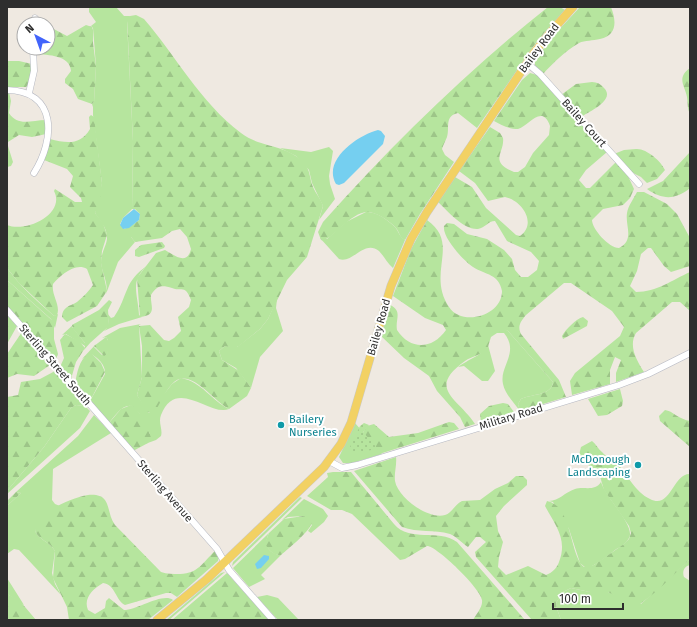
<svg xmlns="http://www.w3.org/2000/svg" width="697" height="627" font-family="'Fira Sans',sans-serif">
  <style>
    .grass { fill: #b6e59e }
    .forest { fill: url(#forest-firs) }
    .garden { fill: url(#garden-dots) }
    .water { fill: #75cff0 }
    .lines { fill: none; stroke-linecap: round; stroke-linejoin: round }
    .minor-casing { stroke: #b4b7c1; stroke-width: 7 }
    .major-casing { stroke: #c9c9c9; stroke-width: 9 }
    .minor { stroke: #fff; stroke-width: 6 }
    .major { stroke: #f2d163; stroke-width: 8 }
    .culture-dot { fill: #0f9aa8; stroke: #fff; stroke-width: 1.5 }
    .labels { text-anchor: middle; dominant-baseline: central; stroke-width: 4; stroke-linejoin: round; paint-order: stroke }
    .street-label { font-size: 11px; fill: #2e2e2e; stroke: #fff }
    .culture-label { font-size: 11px; fill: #0d838f; stroke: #fff; text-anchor: start }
  </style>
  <defs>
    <pattern id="forest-firs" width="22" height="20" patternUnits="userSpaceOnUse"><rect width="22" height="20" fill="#b6e59e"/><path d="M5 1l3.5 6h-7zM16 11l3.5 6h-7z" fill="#9dc588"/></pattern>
    <pattern id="garden-dots" width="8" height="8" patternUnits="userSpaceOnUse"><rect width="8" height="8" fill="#b6e59e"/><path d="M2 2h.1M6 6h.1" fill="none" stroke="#9dc588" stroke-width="1.8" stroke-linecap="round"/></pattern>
  </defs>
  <rect width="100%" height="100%" fill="#efe9e1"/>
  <path class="grass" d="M89,7h27l8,9h6l-3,7 6,118 -1,68 -9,9 -3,6 4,5 7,-3v11l4,5 -17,20 -12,32c3,-10 -4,-21 -5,-31 0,-11 6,-18 6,-25 0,-11 -7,-17 -12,-25l7,-30 -9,-68v-8l-1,-3 2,-2 2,-36 -3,-38 -2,-2 5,-4 -7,-10z
    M329,147l4,4 -4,25 1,8 5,15 -16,21 4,-14 -11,-23 -3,-13 -13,-14 -16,-8 31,4z
    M366,212c10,-1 22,8 29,15 4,5 4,9 10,13l-12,28c-6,-5 -9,-12 -14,-17 -15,-12 -26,13 -40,8l-19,-21 7,1 19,-17z
    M148,265c-19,16 -10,28 -9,50l3,2 -23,7 -15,7c6,-6 5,-10 3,-18l4,5 3,-1c15,-22 9,-35 34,-52z
    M7,268c13,18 30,33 47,48l4,-2 -3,14 -4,-9 -44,-39z
    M277,299l-1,9 7,23 -23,26 -9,31 -15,-20 -14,-8 -3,-9 6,-5 12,1 23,-18 8,-10z
    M75,323l-3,4 13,16h5l-6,7 1,-4 -19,-12 -4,1z
    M141,324l-2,1 3,52 -5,18 12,18 23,-29 9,-6c21,4 30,22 48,31 -19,8 -53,-33 -68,6 -3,8 2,14 0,21l-5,4 -11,4 3,-2 2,-8 -11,-21 -7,-7c-10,-2 -17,10 -23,17l-19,-22 15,-27c1,-9 -7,-16 -14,-20l-9,5 14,-15 -2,3 8,8 5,-1 1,-14 -2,-3 -4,1 18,-10z
    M501,329h4l3,2 45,51c-1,14 -23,12 -32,17l-3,5 2,7c-6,-8 -15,-17 -17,-27 -4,-18 17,-31 1,-51h-8z
    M488,345l7,26 -7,10h-6l-18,-15 -6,1c9,-7 27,-13 30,-22z
    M76,405l9,1 5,5 -10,17 -73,66v-3l37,-44 27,-39z
    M94,415l17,18 -58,36 -1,31 3,4 5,2 -16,11 -9,14c3,8 15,11 20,20l-3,22 3,11 6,11 -42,-45 -5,-1 -7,5v-48l14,-13 -5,-1 62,-56z
    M355,423l27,31 -30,9h-9l-4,-6z
    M601,482c4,15 35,44 28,56 -3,6 -9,9 -14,12 -9,7 -18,15 -29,18l-6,-5 -11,-34 -16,-27 -4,-1c10,0 16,-9 26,-12 9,-3 20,3 26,-7z
    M300,497l2,1 -70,68 1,-4z
    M304,499l19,10 5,7 -4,6 -13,11 -3,-2 4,-6 -9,-9 -15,1 -6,3z
    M269,533c-6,12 0,21 12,22l-20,20 4,4 -16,8 -16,-19z
    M690,559v6c-6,1 -8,7 -6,12l6,4v39h-129l-4,-11 -1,-6 7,-11 8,-4 19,4h18l33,12z
    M225,572l-56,48h-3l55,-47z
    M7,578l17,27 -17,-11z
    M267,595l11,3 21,22h-21l-21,-23z"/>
  <path class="forest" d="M548,7h12l5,3 -27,30 -61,88 -19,-15c-14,3 -8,15 -11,24 -2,5 -4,8 -5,12l3,6 9,7 -34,52 -15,26c-6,-3 -5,-7 -9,-12 -5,-6 -16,-13 -23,-15 -20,-7 -41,30 -52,27l-3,-8 5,-10c69,-77 144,-151 225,-215z
    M580,7h31c5,13 7,28 -11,32 -7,2 -15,1 -21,4 -14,8 -26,20 -36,31l-8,-9v-5l19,-25z
    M136,15l8,4c32,37 56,83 97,114 19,15 45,11 62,29 8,8 6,16 10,25 3,7 8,12 10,19l-16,51 -20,23 -19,39 -8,10 -21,17 -4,2 -10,-2 -6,5 3,9 17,11 12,17 -4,8 -18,13c-16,-8 -40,-44 -57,-25 -9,10 -12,21 -19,30l-7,-3 -9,-16 5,-18v-31l-3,-20 11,-1 14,15 5,1 5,-3 7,-7 -3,-14 11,-10 2,-7c-6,-16 -10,-8 -19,-12 -10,-3 -15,-3 -21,7 -1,11 7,20 -11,22l-3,-39 19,-25 9,-3c9,5 22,16 26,-1l-4,-12 -7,-8 -8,2 -10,7 -27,4 -4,-5v-11l8,-6 1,-6 -5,-5h-3l1,-68 -6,-122 3,-3z
    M86,25l6,2 1,3v13l3,23 -2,36 -2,2 -14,-5 -5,-10 -8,-6v-4l6,-8c-1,-16 -23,-16 -35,-17v-6h12v-22l19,10z
    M7,61h12l13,3 -3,20 -3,3h-19z
    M690,68v46c-3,-6 -2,-11 -3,-17 -2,-11 -11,-19 3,-29z
    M530,73l7,2 70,77 -21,18 -7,10 7,8h4l26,-26 12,14 6,13 -4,9 -7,7 -20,4 -11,11c0,9 17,28 27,28 16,-8 6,-22 8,-35 1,-7 7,-15 10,-21h7l23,12 10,10 13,24v28l-19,6 -7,-6 -13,-18h-3l-7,6 -4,17 -7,15 6,6c21,0 36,-12 54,-20v39l-10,-9h-8l-36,31c-8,13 1,28 8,39l-28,10v-9l5,-13 -6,-3 -5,13v14l-38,11 -2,-14 5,-8 45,-37 4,-9 -12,-16 -41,-28h-7l-38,32c-5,6 -9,11 -5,19l38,46 7,17 -46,14 -2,-7 3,-5c9,-5 31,-3 32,-17l-45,-51 -5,-2 -12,8 -4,13c-6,5 -15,6 -22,11 -39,28 -7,37 10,63l-10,3 -5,-10 -23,-26 -8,-15 -25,-18 -23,-22 9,-31c13,6 5,14 7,25 13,20 35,20 49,0l-3,-5 -18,-7 -32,-22 18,-47 16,-29c34,24 -1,52 22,87 13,20 53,9 53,-16 -3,-17 -16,-16 -29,-24 -9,-6 -31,-29 -29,-41l3,-3 7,1 13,10 20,5 17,11 8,9 3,11 6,7h7l9,-7 2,-9 -8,-9 -24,-11 -12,-20c-7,0 -10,7 -17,8 -15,1 -30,-18 -40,-27l17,-25 17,10 14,21 30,27 4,1c18,-13 1,-36 -15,-39l-17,4 -13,-18 -16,-12 31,-44 10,6 3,5c2,14 -15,24 11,34h4l7,-5 8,-14 16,-18 1,-9c-8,-23 -22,1 -32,3 -9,0 -17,-4 -24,-8l28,-41z
    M592,82c5,0 9,2 12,6 12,12 -15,24 -23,29l-20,-22 15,-11z
    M7,92h2l2,9 -2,12c9,14 22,7 37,7v14l-14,3 -13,-2 -11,7v4l5,16 -2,4 -4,1z
    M91,115l3,2 8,66 -2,19 -5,11 8,10 4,12 -5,16 -1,12 6,28 -10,15 -30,16 -5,-5c0,-10 8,-11 15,-15 6,-5 12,-11 16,-17l-6,-16c-12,-7 -27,7 -34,15 -2,11 8,21 4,31l-3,1 -35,-33 -12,-15v-43c19,8 59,-11 47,-34l1,-2 20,13h7l-1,-4 -11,-11 3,-11 -6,-7 -23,-9 6,-21c16,4 30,7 40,-10l-1,-12z
    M636,149c10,-1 25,12 29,21l-8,9 -10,4 -6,-6 -8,-4 -19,-19 10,-4z
    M690,152v36c-14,12 -28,12 -43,1l16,-8z
    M162,242l3,4 -1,2 -25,9 -4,-1v-6l6,-5z
    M7,280l47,42v17l4,15 -3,7 -48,-55z
    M109,300l3,2 -4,8 1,16 -19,17 -4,1 -13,-15 -1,-4 27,-15z
    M7,315l10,11 -10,18z
    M583,317l5,4 -1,5 -24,13 -1,-3c4,-7 14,-17 21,-19z
    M22,332l28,33 -16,11 -17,-2 -10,4v-24z
    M65,334l14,7 6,7 -9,14 -5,17 -11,-12 4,-9 -4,-18z
    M106,337c4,4 3,12 1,17l-3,2 -10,-10z
    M88,354h4l9,9 4,9 -15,29 -15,-17c2,-11 4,-24 13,-30z
    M55,371l30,35 -9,-1 -5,3 -27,39 -37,44v-94l11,-2 3,-13 19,-3z
    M620,389l3,12 -1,5 -15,9 -9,1 -10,-17z
    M503,403l5,1 6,8 -33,10 -1,-8 9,-8z
    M131,405c9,5 18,22 20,33l-3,5 -15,8 -24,-28 12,-14z
    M665,410c8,1 13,9 25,11v26l-30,-26 -1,-5z
    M449,422l5,1 5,6 -83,26 -13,-23 4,-6 7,-2 15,13 29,-4z
    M592,441c4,3 6,8 10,11 4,5 10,6 15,11 10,11 18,29 33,36 21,11 23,-26 40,-25v85l-32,31 -19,15 -7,-1 -24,-12h-18l-19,-4 -8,4 -7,11 1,6 4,11h-29l-56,-63 -1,-5 11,-10 -6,-5h-4l-8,10c-6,-4 -11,-10 -18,-13 -16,-5 -32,-1 -48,-7l-48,-56 42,-14c1,8 -2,16 -1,24 3,17 34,39 50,34 7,-2 10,-11 17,-14l18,-1 15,-11 13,-6 8,-7h7l4,4v5l-23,21 -8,10 2,15 5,11 -4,15 -1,10 8,8 22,-9 18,9c6,-2 11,-7 13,-13 9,-23 -4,-37 -14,-56l2,-5c26,5 22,54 37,66l10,-2 30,-21 5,-5 2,-6 -2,-7 -25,-36 -5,-17 -16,-12 -4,-6 2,-8z
    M333,472h18l43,52c16,19 44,4 63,18l68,78h-52c3,-6 10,-13 9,-20 -1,-11 -45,-54 -55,-54l-22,13 -5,1 -48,-46 -10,-4h-11l-24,-14 21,-19 -1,-4z
    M16,492l5,1 -14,13v-5z
    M88,495c25,-2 17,16 27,30l46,47c6,2 12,2 19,2 19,-1 22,-11 35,-23l4,5 -1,5 -41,36 -6,-4h-5l-41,12c-10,-5 -9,-20 -22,-22 -10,6 -20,15 -15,27l7,4 10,-6 1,-7 3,-3 15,12c13,0 39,-18 49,-10l-25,20h-79l-2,-13 -14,-29 2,-27c-5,-9 -17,-12 -20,-20 5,-20 35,-33 53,-36z
    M303,516l5,2 4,3c0,9 -23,27 -31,34 -7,1 -13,-5 -16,-12l4,-10 15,-14z
    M227,573l42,47h-97z
    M7,594l13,7 16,19h-29z"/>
  <path class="garden" d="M364,423l5,2 -6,7 15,17 -26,4 -2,-2v-4l10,-21z"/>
  <path class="water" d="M378,130l3,1 4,5 -2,8 -39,39 -5,2 -3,-1c-14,-24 22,-49 42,-54z
    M134,209l6,5 -1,6 -10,8 -6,1 -3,-4 3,-7z
    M264,555l5,1v3l-8,9 -4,1 -2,-5z"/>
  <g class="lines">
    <defs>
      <path id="minor" d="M33,24l2,-6
        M527,63l13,11 99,110
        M7,90c51,1 48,50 27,83
        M29,93l5,-22 -1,-23
        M7,310l210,239 12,21 44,50
        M329,461l13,7 15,-3 262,-80 29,-11 42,-21"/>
      <path id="major" d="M157,620l50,-41 117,-112 17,-23 10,-21 40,-137 20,-47 16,-27 106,-158 16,-20 24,-27"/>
    </defs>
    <use href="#minor" class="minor-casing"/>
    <use href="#major" class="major-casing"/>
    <use href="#minor" class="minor"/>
    <use href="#major" class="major"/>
  </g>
  <g class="culture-dot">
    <circle cx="281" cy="425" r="4"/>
    <circle cx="638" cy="465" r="4"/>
  </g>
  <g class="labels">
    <g class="street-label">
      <text transform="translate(539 48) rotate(-53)">Bailey Road</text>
      <text transform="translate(584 123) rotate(48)">Bailey Court</text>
      <text transform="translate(379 327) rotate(-74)">Bailey Road</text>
      <text transform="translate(55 365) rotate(49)">Sterling Street South</text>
      <text transform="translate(511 417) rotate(-17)">Military Road</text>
      <text transform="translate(165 491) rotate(49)">Sterling Avenue</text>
    </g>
    <g class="culture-label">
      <text x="289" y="419">Bailery<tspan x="289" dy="13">Nurseries</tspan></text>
      <text x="630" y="459" text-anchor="end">McDonough<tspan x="630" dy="13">Landscaping</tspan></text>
    </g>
  </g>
  <rect width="697" height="627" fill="none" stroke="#2e2e2e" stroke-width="16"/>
  <g transform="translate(36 36) rotate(319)"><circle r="19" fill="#ffffff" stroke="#ababab"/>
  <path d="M0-3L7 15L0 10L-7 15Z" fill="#4264fb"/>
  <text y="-6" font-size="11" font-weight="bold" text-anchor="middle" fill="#2e2e2e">N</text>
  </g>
  <path d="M553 603v6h70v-6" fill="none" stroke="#2e2e2e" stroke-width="2"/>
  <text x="559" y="603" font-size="12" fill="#2e2e2e" stroke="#ffffff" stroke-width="3" paint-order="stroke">100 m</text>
</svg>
